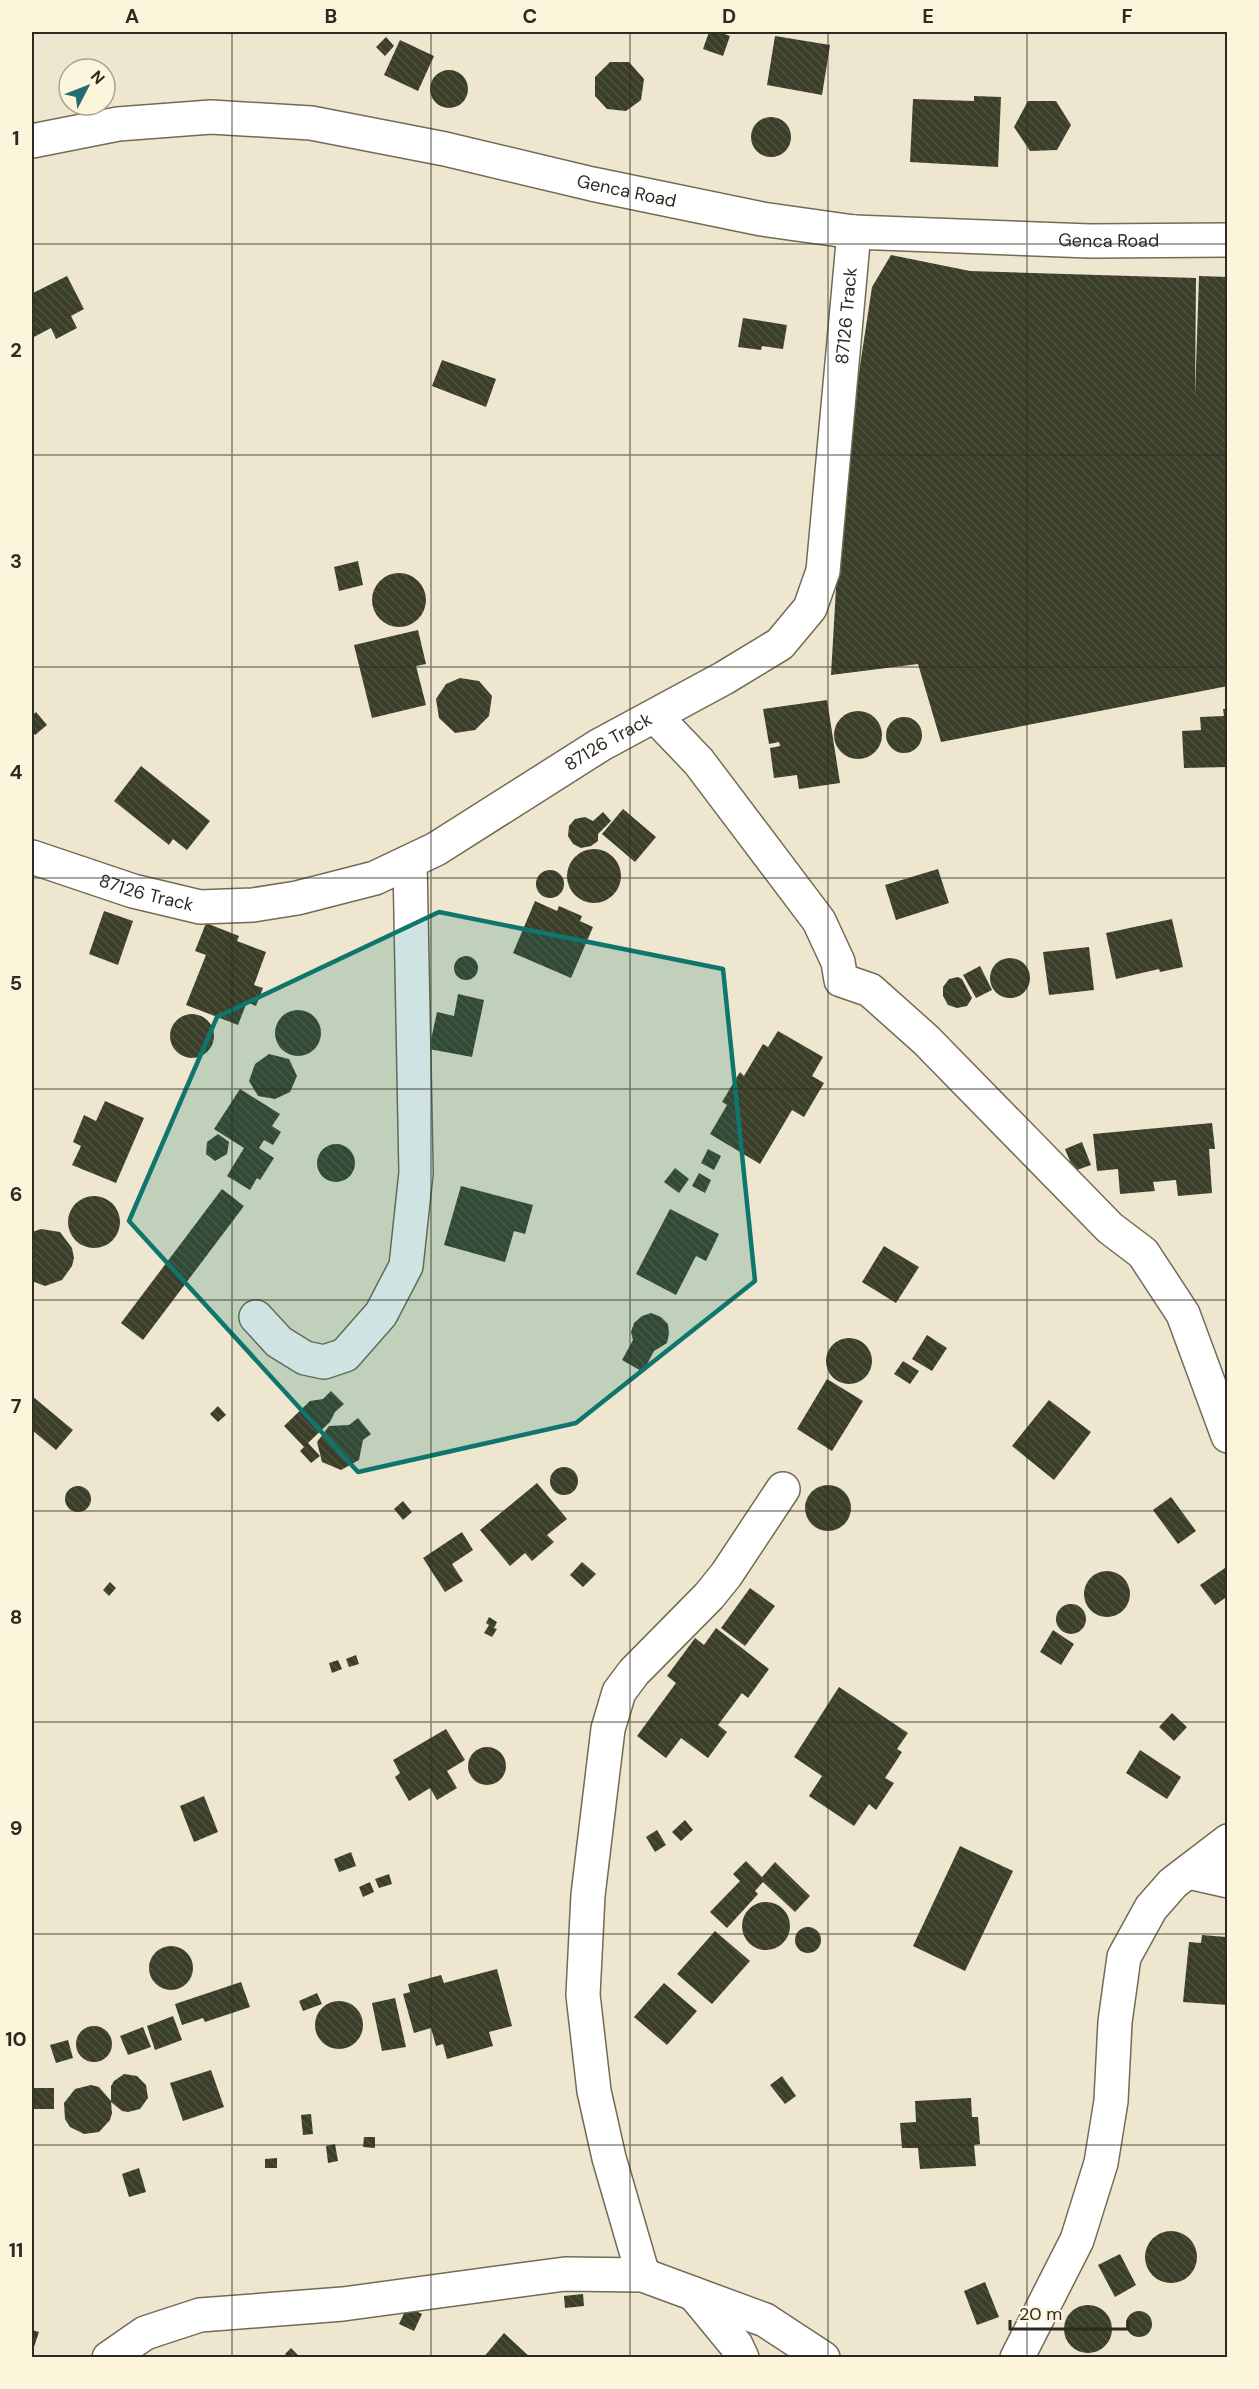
<svg xmlns="http://www.w3.org/2000/svg" width="1259" height="2389" font-family="'DM Sans',sans-serif">
  <style>
    .building { fill: url(#building-back-hatch) }
    .lines { fill: none; stroke-linecap: round; stroke-linejoin: round }
    .minor-casing { stroke: #726b55; stroke-width: 36 }
    .minor { stroke: #fff; stroke-width: 33 }
    .marked { fill: #0f766e; fill-opacity: 0.2; stroke: #0f766e; stroke-width: 4.5; stroke-linejoin: round }
    .grid { fill: none; stroke: #2d2a21; stroke-width: 1.5; stroke-opacity: 0.55 }
    .labels { text-anchor: middle; dominant-baseline: central; stroke-width: 6; stroke-linejoin: round; paint-order: stroke }
    .street-label { font-size: 18px; fill: #2d2a21; stroke: #fcf4db }
    .neatline { fill: none; stroke: #2d2a21; stroke-width: 2 }
    .grid-label { font-size: 20px; text-anchor: middle; font-weight: bold; fill: #2d2a21 }
  </style>
  <defs>
    <pattern id="building-back-hatch" width="6" height="6" patternUnits="userSpaceOnUse" patternTransform="scale(1.5)"><rect width="6" height="6" fill="#3b3e29"/><path d="M-1 5l2 2M0 0l6 6M5-1l2 2" fill="none" stroke="#4f513f"/></pattern>
  </defs>
  <rect width="100%" height="100%" fill="#eee6ce"/>
  <path class="building" d="M709,32h10l11,4 -7,20 -20,-7z
    M775,36l55,9 -8,50 -55,-10z
    M386,37l8,9 -9,10 -9,-9z
    M400,40l34,16 -16,35 -34,-16z
    M610,62h19l15,17 -3,21 -15,11 -19,-2 -12,-13v-19z
    M430 89a19 19 0 1 1 38 0a19 19 0 1 1-38 0Z
    M974,96l27,1 -3,70 -88,-5 3,-63 61,2z
    M1028,101h28l15,24 -14,25 -27,1 -16,-24z
    M751 137a20 20 0 1 1 40 0a20 20 0 1 1-40 0Z
    M891,255l79,16 226,7 -1,119 4,-121 29,1v409l-287,56 -23,-78 -87,11 11,-191 30,-197z
    M67,276l17,33 -13,7 6,12 -21,11 -5,-11 -19,10v-47l1,2z
    M743,318l44,7 -4,24 -21,-3 -1,4 -23,-3z
    M442,360l54,19 -10,28 -54,-21z
    M358,561l5,24 -24,6 -5,-24z
    M372 600a27 27 0 1 1 54 0a27 27 0 1 1-54 0Z
    M418,630l8,34 -10,2 10,39 -54,13 -18,-73z
    M460,678l19,3 13,15 -3,20 -14,14 -20,3 -16,-15 -3,-19 10,-15z
    M827,700l13,83 -41,6 -2,-14 -23,3 -4,-30 10,-2 -1,-4 -10,2 -6,-35z
    M1223,709h5v58l-44,1 -2,-37 19,-1 -1,-13 24,-1z
    M834 735a24 24 0 1 1 48 0a24 24 0 1 1-48 0Z
    M36,712l11,13 -12,10 -3,-4v-15z
    M886 735a18 18 0 1 1 36 0a18 18 0 1 1-36 0Z
    M141,766l69,55 -23,29 -14,-11 -4,6 -55,-44z
    M623,809l33,28 -21,25 -33,-28z
    M603,812l8,9 -13,13v7l-7,5 -10,2 -8,-4 -5,-8 1,-10 6,-7 10,-2 8,4z
    M567 876a27 27 0 1 1 54 0a27 27 0 1 1-54 0Z
    M938,869l11,34 -53,17 -11,-35z
    M536 884a14 14 0 1 1 28 0a14 14 0 1 1-28 0Z
    M535,901l22,10 2,-5 23,10 -2,5 13,6 -22,51 -58,-25z
    M104,911l29,10 -15,44 -29,-11z
    M1172,919l11,48 -23,5 -1,-3 -43,10 -10,-46z
    M206,923l33,13 -2,5 29,11 -12,33 9,3 -7,18 -9,-4 -9,23 -52,-20 20,-50 -11,-4z
    M1089,947l5,43 -45,5 -6,-43z
    M454 968a12 12 0 1 1 24 0a12 12 0 1 1-24 0Z
    M990 978a20 20 0 1 1 40 0a20 20 0 1 1-40 0Z
    M980,966l12,24 -16,8 -13,-23z
    M958,977l4,2 10,19 -5,8 -10,2 -9,-3 -5,-9v-9l6,-8z
    M458,994l26,6 -12,57 -43,-8 8,-37 17,4z
    M275 1033a23 23 0 1 1 46 0a23 23 0 1 1-46 0Z
    M170 1036a22 22 0 1 1 44 0a22 22 0 1 1-44 0Z
    M778,1031l45,26 -11,19 12,7 -20,34 -12,-7 -32,54 -50,-30 17,-29 -5,-3 18,-30 4,4 19,-32 5,3z
    M269,1054l20,5 8,17 -7,16 -15,7 -17,-3 -9,-15 6,-17z
    M240,1089l40,25 -8,12 9,6 -8,13 -9,-5 -5,8 15,10 -14,22 -3,-2 -7,12 -23,-14 17,-28 -30,-19z
    M105,1101l39,17 -28,65 -44,-18 9,-19 -8,-4 11,-27 12,6z
    M1212,1123l3,26h-6l3,44 -34,3 -2,-16 -23,2 2,9 -35,3 -2,-25 -21,2 -4,-37z
    M218,1134l11,8 -2,12 -12,7 -9,-7 1,-12z
    M1082,1142l9,23 -17,6 -9,-22z
    M317 1163a19 19 0 1 1 38 0a19 19 0 1 1-38 0Z
    M708,1149l13,7 -7,14 -13,-7z
    M675,1168l14,11 -10,14 -15,-11z
    M699,1173l12,7 -6,13 -13,-7z
    M461,1186l72,19 -8,29 -11,-3 -9,31 -61,-17z
    M222,1189l22,17 -101,134 -22,-17z
    M68 1222a26 26 0 1 1 52 0a26 26 0 1 1-52 0Z
    M670,1209l49,25 -13,27 -10,-5 -20,39 -40,-21z
    M41,1229l19,3 12,16 2,10 -2,8 -10,14 -17,6 -13,-5v-49z
    M884,1246l35,21 -23,36 -34,-21z
    M651,1313l10,4 7,7 1,10 -2,9 -13,8 -11,21 -21,-12 11,-20 -2,-8 3,-9 8,-7z
    M927,1335l20,13 -15,23 -20,-12z
    M826 1361a23 23 0 1 1 46 0a23 23 0 1 1-46 0Z
    M903,1361l16,10 -9,13 -16,-10z
    M827,1379l36,22 -31,50 -35,-22z
    M331,1391l13,13 -9,8 -5,10 -22,21 12,13 -9,7 -11,-12 4,-4 -20,-21 26,-25 13,-2z
    M32,1396l41,34 -17,20 -24,-20z
    M1049,1400l42,32 -37,48 -42,-34z
    M218,1406l8,9 -8,7 -8,-8z
    M358,1418l13,16 -8,6 -4,20 -18,10 -19,-8 -5,-20 12,-16 20,-1z
    M550 1481a14 14 0 1 1 28 0a14 14 0 1 1-28 0Z
    M537,1483l30,36 -20,16 7,7 -22,19 -7,-8 -15,13 -30,-36z
    M805 1508a23 23 0 1 1 46 0a23 23 0 1 1-46 0Z
    M65 1499a13 13 0 1 1 26 0a13 13 0 1 1-26 0Z
    M1171,1497l25,34 -18,13 -25,-34z
    M403,1501l9,11 -9,8 -9,-11z
    M462,1532l11,18 -21,14 11,17 -18,11 -22,-34z
    M582,1562l14,12 -13,13 -13,-12z
    M1228,1566v30l-13,9 -15,-20z
    M1084 1594a23 23 0 1 1 46 0a23 23 0 1 1-46 0Z
    M110,1582l6,6 -7,8 -6,-6z
    M750,1588l25,18 -30,40 -24,-18z
    M1056 1619a15 15 0 1 1 30 0a15 15 0 1 1-30 0Z
    M489,1617l8,5 -3,6 3,1 -5,8 -8,-4 5,-8 -3,-2z
    M716,1628l53,41 -21,29 -6,-5 -24,32 9,7 -19,26 -27,-20 -15,20 -29,-22 39,-53 -9,-7 28,-38 9,7z
    M1053,1630l21,14 -13,21 -21,-13z
    M356,1655l3,9 -10,3 -3,-8z
    M338,1660l4,9 -10,4 -3,-10z
    M839,1687l69,46 -11,16 5,3 -17,26 9,5 -18,27 -7,-6 -15,22 -45,-30 13,-20 -28,-19z
    M1172,1713l15,14 -13,14 -15,-14z
    M446,1729l19,31 -18,11 10,17 -20,12 -7,-12 -21,13 -14,-24 5,-4 -7,-13z
    M468 1766a19 19 0 1 1 38 0a19 19 0 1 1-38 0Z
    M1140,1750l41,27 -14,22 -41,-26z
    M204,1796l14,36 -24,10 -14,-36z
    M685,1820l8,10 -12,11 -9,-9z
    M657,1830l9,15 -11,7 -9,-15z
    M960,1846l53,25 -48,100 -52,-25z
    M351,1852l5,14 -17,6 -5,-13z
    M746,1861l16,16 13,-15 35,34 -15,16 -32,-30 -8,9 3,3 -31,34 -17,-16 30,-31 -7,-7z
    M389,1874l3,10 -13,4 -4,-9z
    M370,1882l4,10 -11,5 -4,-10z
    M742 1926a24 24 0 1 1 48 0a24 24 0 1 1-48 0Z
    M795 1940a13 13 0 1 1 26 0a13 13 0 1 1-26 0Z
    M715,1931l35,30 -38,43 -35,-30z
    M1202,1935l24,2 2,68 -45,-3 6,-60 12,1z
    M149 1968a22 22 0 1 1 44 0a22 22 0 1 1-44 0Z
    M497,1969l15,57 -23,6 4,14 -46,13 -4,-15 -7,2 -5,-18 -17,5 -11,-39 7,-2 -2,-8 33,-9 3,8z
    M241,1982l9,25 -45,15 -2,-4 -21,7 -7,-21z
    M664,1983l33,28 -30,34 -33,-28z
    M317,1993l5,11 -19,7 -4,-10z
    M395,1998l11,49 -24,4 -10,-48z
    M315 2025a24 24 0 1 1 48 0a24 24 0 1 1-48 0Z
    M173,2016l9,24 -27,10 -8,-24z
    M76 2044a18 18 0 1 1 36 0a18 18 0 1 1-36 0Z
    M143,2027l8,20 -23,8 -8,-19z
    M68,2040l5,18 -17,5 -6,-18z
    M211,2070l13,37 -41,14 -13,-38z
    M124,2074l13,2 9,9 2,13 -8,11 -12,3 -6,-1 -11,-9 1,11 -2,7 -11,12 -15,2 -14,-7 -5,-8 -1,-16 11,-14 16,-4 8,2 12,14v-15l3,-5z
    M782,2076l14,20 -11,8 -15,-19z
    M32,2088h22v21h-21z
    M971,2098l1,19h6l2,27 -6,1 2,21 -56,3 -2,-21h-16l-2,-25 16,-1 -1,-21z
    M311,2114l2,20 -10,1 -2,-20z
    M364,2137h11v11l-12,-1z
    M335,2144l3,17 -10,2 -2,-17z
    M277,2158v10h-12v-9z
    M139,2168l7,24 -17,5 -7,-23z
    M1145 2257a26 26 0 1 1 52 0a26 26 0 1 1-52 0Z
    M1120,2254l16,31 -21,12 -17,-32z
    M985,2282l14,35 -22,8 -13,-34z
    M583,2294l1,12 -19,2 -1,-12z
    M1064 2329a24 24 0 1 1 48 0a24 24 0 1 1-48 0Z
    M407,2307l15,7 -8,17 -15,-7z
    M1126 2324a13 13 0 1 1 26 0a13 13 0 1 1-26 0Z
    M32,2330l7,2 -7,21z
    M504,2333l27,25h-48z
    M291,2348l7,7 -2,3h-7l-4,-4z"/>
  <g class="lines">
    <defs>
      <g id="minor">
        <path id="s1" d="M32,141l86,-17 93,-7 100,6 134,26 147,35 170,35 92,13 236,9 138,-1"/>
        <path d="M655,716l44,46 120,159 19,41 3,18 29,10 56,50 184,188 33,25 40,61 45,122"/>
        <path id="s2" d="M32,857l101,34 67,16 53,-2 44,-7 78,-20 61,-29 164,-104 124,-67 56,-34 30,-36 13,-37 31,-339"/>
        <path d="M256,1317l23,25 26,16 19,4 21,-7 36,-41 25,-48 10,-93 -6,-311"/>
        <path d="M1188,1872l40,9"/>
        <path d="M643,2275l-34,-117 -15,-67 -11,-96 5,-100 20,-166 11,-37 15,-20 75,-76 17,-21 57,-86"/>
        <path d="M694,2294l42,51 6,13"/>
        <path d="M109,2358l36,-25 55,-18 143,-11 222,-30 78,1 122,45 58,38"/>
        <path d="M1017,2358l60,-118 24,-77 10,-62 4,-79 9,-65 27,-49 22,-25 55,-42"/>
      </g>
    </defs>
    <use href="#minor" class="minor-casing"/>
    <use href="#minor" class="minor"/>
  </g>
  <path class="marked" d="M439,912l284,57 32,312 -179,142 -218,49 -229,-251 88,-204z"/>
  <path class="grid" d="M232,32v2326M431,32v2326M630,32v2326M828,32v2326M1027,32v2326M32,244h1196M32,455h1196M32,667h1196M32,878h1196M32,1089h1196M32,1300h1196M32,1511h1196M32,1722h1196M32,1934h1196M32,2145h1196"/>
  <g class="labels">
    <g class="street-label">
      <text stroke="none"><textPath href="#s1" startOffset="604">Genca Road</textPath></text>
      <text stroke="none"><textPath href="#s1" startOffset="1090">Genca Road</textPath></text>
      <text stroke="none"><textPath href="#s2" startOffset="1164">87126 Track</textPath></text>
      <text stroke="none"><textPath href="#s2" startOffset="624">87126 Track</textPath></text>
      <text stroke="none"><textPath href="#s2" startOffset="120">87126 Track</textPath></text>
    </g>
  </g>
  <rect width="1259" height="2389" fill="none" stroke="#fcf4db" stroke-width="66"/>
  <g transform="translate(87 87) rotate(48)"><circle r="28" fill="#fcf4db" stroke="#a9a391" stroke-width="1.5"/>
  <path d="M0-4.5L10 22L0 15L-10 22Z" fill="#216d72"/>
  <text y="-9" font-size="16" font-weight="bold" text-anchor="middle" fill="#2d2a21">N</text>
  </g>
  <path d="M1010 2320v9h118v-9" fill="none" stroke="#2d2a21" stroke-width="3"/>
  <text x="1019" y="2320" font-size="18" fill="#2d2a21" stroke="#fcf4db" stroke-width="4.5" paint-order="stroke">20 m</text>
  <rect x="33" y="33" width="1193" height="2323" class="neatline"/>
  <g class="grid-label">
    <text x="132" y="23">A</text>
    <text x="331" y="23">B</text>
    <text x="530" y="23">C</text>
    <text x="729" y="23">D</text>
    <text x="928" y="23">E</text>
    <text x="1127" y="23">F</text>
    <text x="16" y="145">1</text>
    <text x="16" y="357">2</text>
    <text x="16" y="568">3</text>
    <text x="16" y="779">4</text>
    <text x="16" y="990">5</text>
    <text x="16" y="1201">6</text>
    <text x="16" y="1413">7</text>
    <text x="16" y="1624">8</text>
    <text x="16" y="1835">9</text>
    <text x="16" y="2046">10</text>
    <text x="16" y="2257">11</text>
  </g>
</svg>
